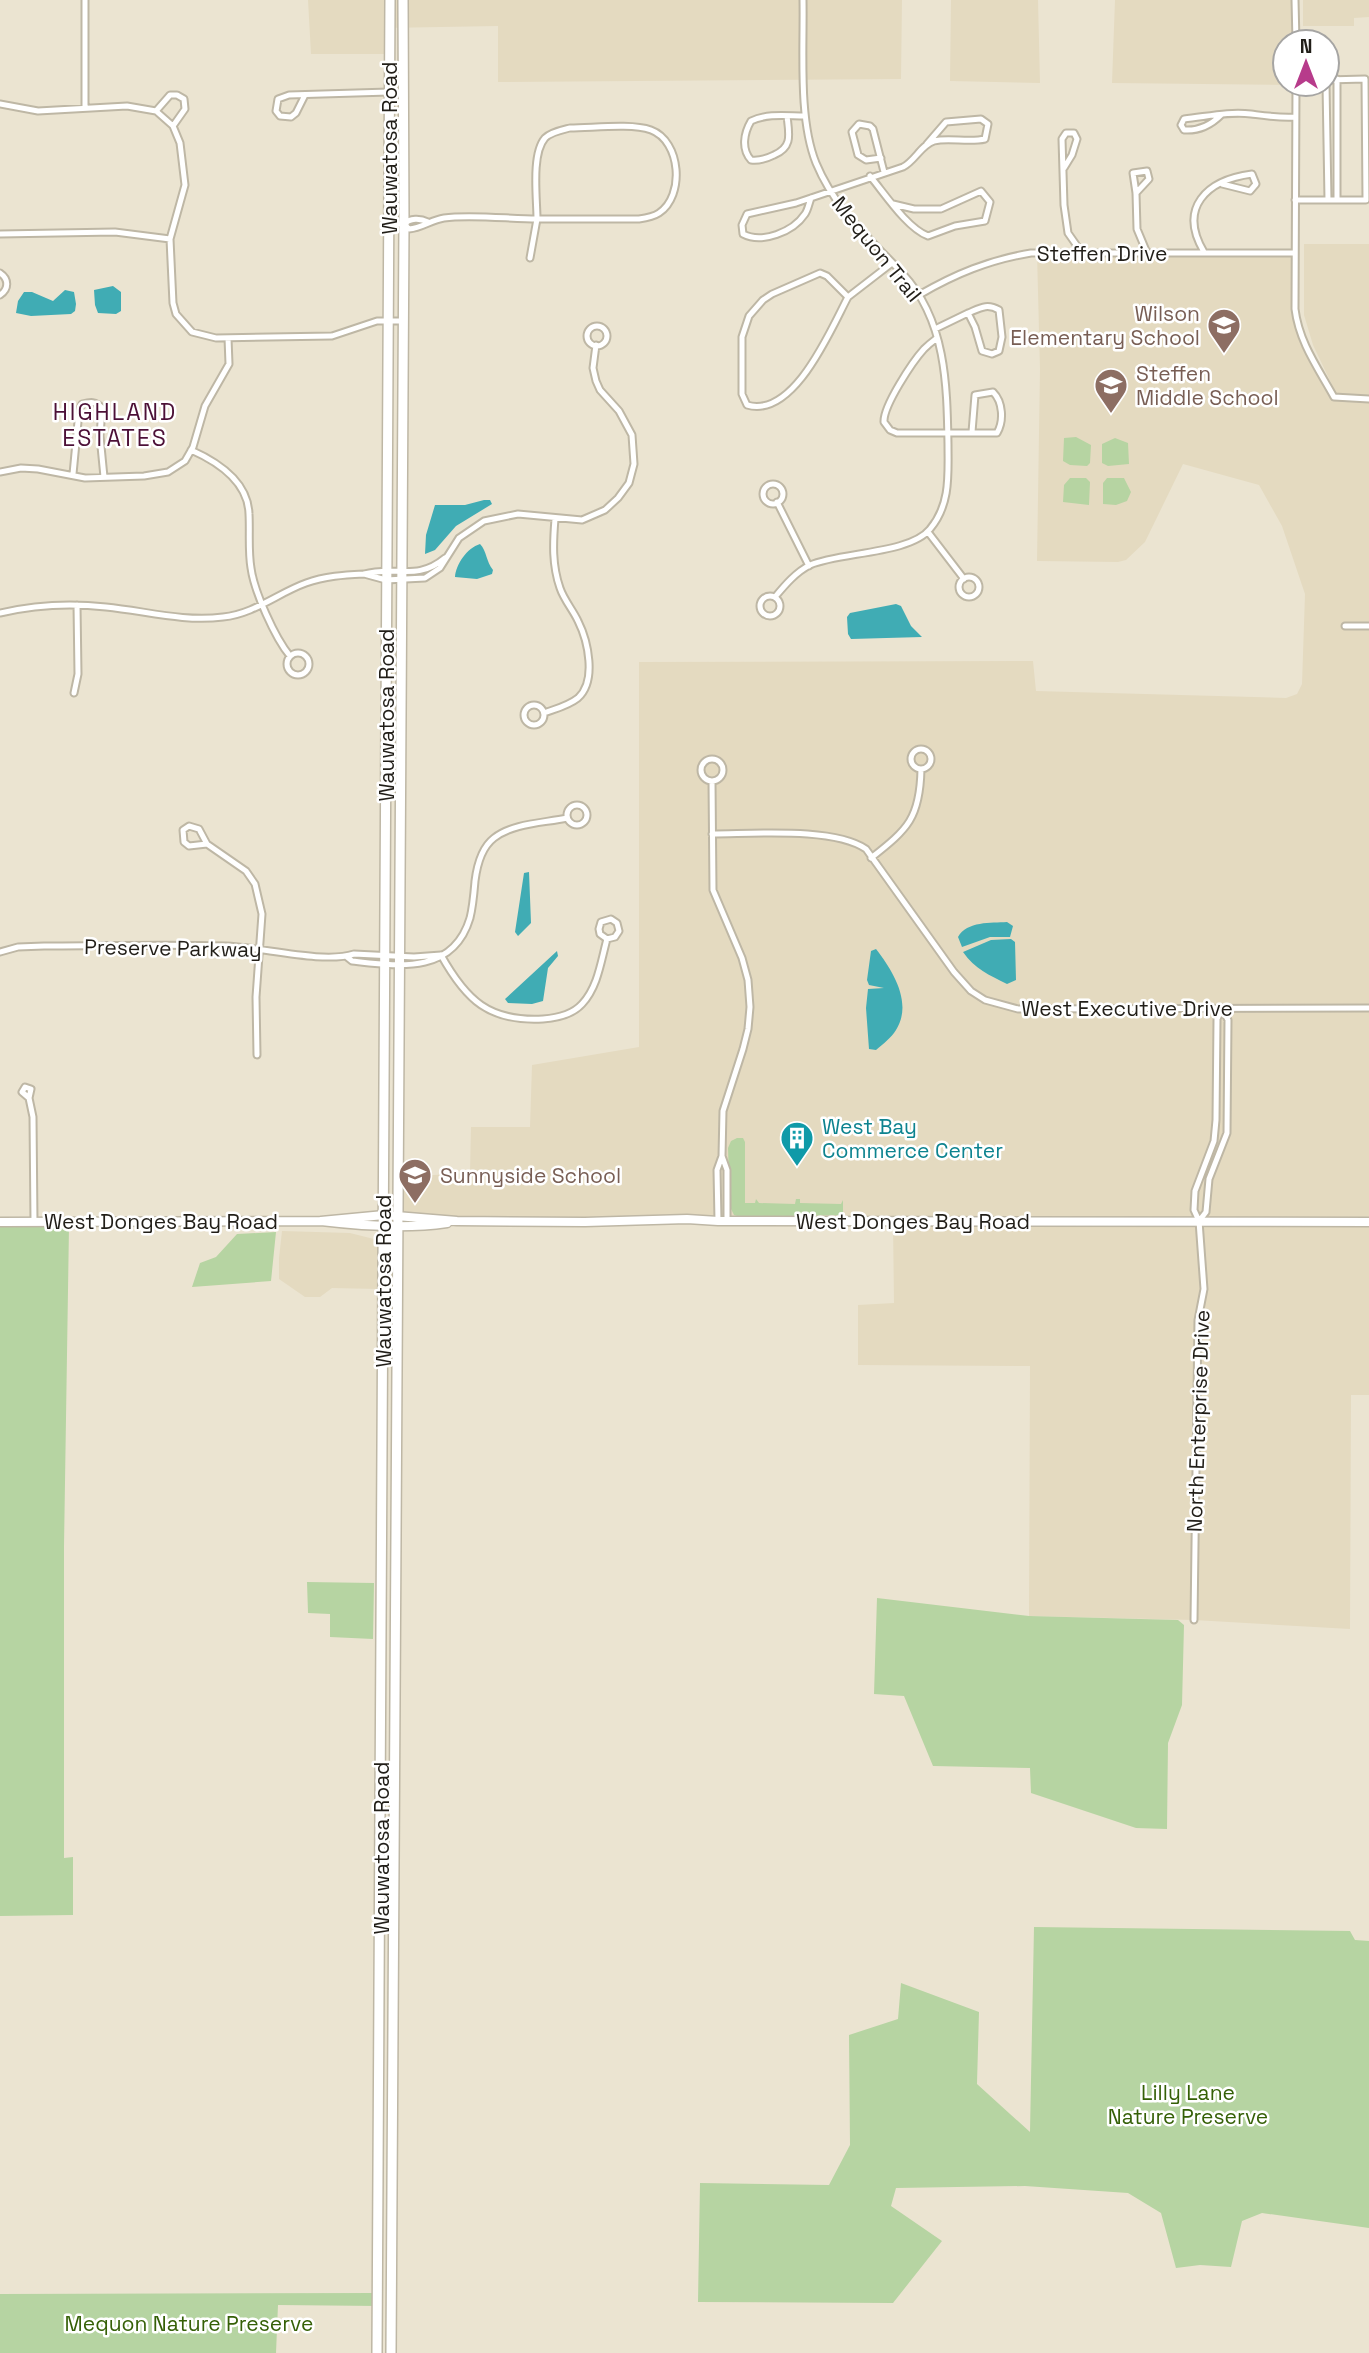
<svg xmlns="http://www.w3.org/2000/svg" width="1369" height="2353" font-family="'Space Grotesk',sans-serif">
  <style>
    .built { fill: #e4dac0 }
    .green { fill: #b6d4a2 }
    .water { fill: #40acb4 }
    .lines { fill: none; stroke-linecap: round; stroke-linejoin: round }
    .street-casing { stroke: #beb7a5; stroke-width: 9 }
    .secondary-casing { stroke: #beb7a5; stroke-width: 11 }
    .primary-casing { stroke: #beb7a5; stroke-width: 12 }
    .street { stroke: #fff; stroke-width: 5 }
    .secondary { stroke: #fff; stroke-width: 8 }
    .primary { stroke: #fff; stroke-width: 9 }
    .labels { text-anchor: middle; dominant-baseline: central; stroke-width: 5; stroke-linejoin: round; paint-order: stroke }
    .street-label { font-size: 21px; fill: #211e18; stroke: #fff }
    .education-label { font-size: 21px; fill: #785e54; stroke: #fff; text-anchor: start }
    .culture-label { font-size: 21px; fill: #0d838f; stroke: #fff; text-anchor: start }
    .park-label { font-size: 21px; fill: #356007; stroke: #fff }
    .neighbourhood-label { font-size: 23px; letter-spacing: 2px; fill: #4c1037; stroke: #fff }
  </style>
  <rect width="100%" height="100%" fill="#ebe4d1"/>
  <path class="built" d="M308,0h594l-1,79 -403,3v-56l-114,2v26h-73z
    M951,0h87l2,83 -90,-2z
    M1115,0h179l2,42h-11v42l11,1 -184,-2z
    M1303,0h66v17l-15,1v8h-51z
    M1304,244h65v1151h-18l-1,234 -156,-9 -165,-4 1,-250 -172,-1v-60l36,-2 -1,-81 -309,-3 -186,7v-49l72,-4 1,-46h59l2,-62 107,-18v-385l394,-1 3,30 250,7 11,-4 5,-10 3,-90 -23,-68 -23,-41 -76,-21 -38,78 -19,18 -8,2 -81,-1 3,-192 -3,-116h258v56l4,21 35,66v-7l-21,-44 -9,-30z
    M282,1231l68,2 28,7v49l-46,-1 -12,9h-15l-26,-18v-21z"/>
  <path class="green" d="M1076,437l15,8 -1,18 -3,3 -17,-1 -7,-4 1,-23z
    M1115,438l13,5 1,21 -21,2 -6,-3v-19z
    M1070,478h16l4,4 -1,23 -26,-3 1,-17z
    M1107,478h17l7,14 -4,9 -11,4 -13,-1v-21z
    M737,1138h6l2,4v61h10l1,-4 3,4 36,1 1,-5h4v4l41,1 2,-4v15l-103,2 -6,-2 -4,-8 -2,-59 3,-7z
    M0,1226h69l-5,320v312l9,-1v58l-73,1z
    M276,1232l-5,49 -79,6 8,-24 16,-6 21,-23z
    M307,1582l67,1 -1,56 -43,-2v-23l-22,-1z
    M877,1598l152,18 149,4 6,5 -2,80 -14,38 -1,86 -31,-1 -105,-35 -1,-25 -97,-2 -29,-70 -30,-2z
    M1034,1927l316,4 5,9 14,1v287l-107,-15 -20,8 -11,46 -31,-2 -24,3 -15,-55 -33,-20 -103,-7 -129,2 -5,18 51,35 -49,62 -195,-1 2,-119 129,2 21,-40 -1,-110 49,-16 3,-36 78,29 -2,72 53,48z
    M378,2293v13l-100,-1 -2,48h-276v-59z"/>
  <path class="water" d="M113,286l8,6v19l-5,3 -18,-1 -3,-8 -1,-15z
    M65,290l9,2 2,12 -1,7 -4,3 -40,2 -15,-3 2,-12 6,-9h8l21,9z
    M484,500h6l2,4 -36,22 -21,24 -10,4 1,-19 9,-30h30z
    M480,544c7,7 6,18 13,26l-1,4 -15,5 -22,-2c1,-13 12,-29 25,-33z
    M896,604l5,2 10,20 11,11 -71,2 -3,-5 -1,-17 3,-4z
    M529,872l2,51 -13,13 -3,-4 9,-59z
    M1007,922l6,4 -3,11h-20l-28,10 -4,-10c9,-16 33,-14 49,-15z
    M1011,939l4,3 1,38 -9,4c-18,-9 -32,-15 -44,-32l28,-12z
    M876,949c17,22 37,54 20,81 -5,8 -13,14 -20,20l-7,-1 -3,-41 2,-19 16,-1 -15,-3 -2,-5 4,-29z
    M557,951l1,5 -10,12 -5,33 -11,3 -24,-1 -3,-4z"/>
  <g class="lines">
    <defs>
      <path id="street" d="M1295,0l1,42
        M1337,79v121
        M1296,84l-1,225c4,33 23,59 39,88l35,2
        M1326,84l2,116
        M305,95l-9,18 -5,4 -11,-1 -4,-5 2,-12 11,-4 100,-3
        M0,104l38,7 89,-5 29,5 17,15 7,17 5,42 -15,54 3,64 3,11 16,18 24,6 116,-2 45,-15h26
        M85,107v-107
        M156,111l14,-16h7l7,4 1,10 -12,17
        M1221,115c-10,10 -23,16 -37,15l-3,-5 3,-6c21,-2 45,-8 67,-5 16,2 29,4 44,3
        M787,116c2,18 6,31 -13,39 -8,4 -14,6 -23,5 -10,-11 -7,-27 0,-39 17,-8 36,-5 54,-5
        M570,128c23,0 61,-5 81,2 30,11 34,66 8,83 -6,4 -13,5 -20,6h-102c0,-20 -6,-65 8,-81 6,-6 17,-8 25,-10z
        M881,158l-15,2 -8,-5 -6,-23 7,-8 11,2 3,3 11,43
        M1064,168l8,-13 5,-16 -3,-6h-8l-4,6 2,66 4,28 14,20
        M870,176c15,18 37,52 58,60l27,-10 30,-5 5,-19 -9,-11 -40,18h-27l-21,-5
        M1136,193l13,-14 -2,-8 -14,2 3,20 1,36 10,24
        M811,198c-2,5 -3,12 -6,16 -12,18 -43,30 -62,20l-1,-9 5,-11 49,-11 107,-36c12,-6 18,-22 31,-26 15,-4 34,2 51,-2l3,-15 -7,-5 -35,3 -19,22
        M1295,200h71l-1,-121 -38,1
        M389,224h15l5,5c13,-1 22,-9 35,-11 26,-4 66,1 93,1l-7,39
        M404,224c6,-6 16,-6 24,-2
        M0,234l115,-2 55,7
        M1204,252c-26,-44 2,-72 48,-78l4,10 -6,7 -28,-7
        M0,273c9,6 9,16 0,22
        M919,295c36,-21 70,-35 112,-42h264
        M848,297c-17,32 -54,122 -101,108l-5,-11v-57l7,-21 14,-16 9,-6 48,-21 7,3 21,21 44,-34
        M587 336a10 10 0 1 1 20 0a10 10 0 1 1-20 0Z
        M935,329l33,-16 7,14 7,24 10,3 7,-3 3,-14 -3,-27c-12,-7 -19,-2 -31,3
        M937,338c-4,3 -9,7 -13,11 -11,12 -41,57 -40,73l6,8 7,3h100c7,-12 6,-31 -4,-41l-18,3 -3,37
        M191,450c27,12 57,31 58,64 1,18 -1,36 2,54 3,23 24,70 39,88
        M0,472l21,-4 17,1 47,9 59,-2 24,-4 17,-11 8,-14 12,-41 24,-42 -1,-26
        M73,474l6,-63 3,-7c8,-2 14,-3 20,4l-2,28 4,41
        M763 494a10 10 0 1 1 20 0a10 10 0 1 1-20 0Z
        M777,502l32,64
        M928,532l36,47
        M445,558c-29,24 -49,7 -81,16l22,6 39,-2 15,-10 19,-30 25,-17 34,-7 64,6 23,-10 13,-12 11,-15 5,-19 -2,-29 -13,-24 -19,-21 -4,-9 -3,-13 3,-23
        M959 587a10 10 0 1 1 20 0a10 10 0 1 1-20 0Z
        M760 606a10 10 0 1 1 20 0a10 10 0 1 1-20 0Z
        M775,597c10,-12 21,-25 35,-32 30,-13 100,-11 120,-36 21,-25 18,-55 18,-85 -1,-59 -2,-124 -45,-170 -34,-37 -67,-63 -87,-111 -18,-45 -12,-114 -13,-163
        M0,613c34,-8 71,-10 106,-6 40,4 77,15 117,10 31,-3 55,-24 83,-34 19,-7 39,-8 58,-9
        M1345,626h24
        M287 664a11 11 0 1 1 22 0a11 11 0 1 1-22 0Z
        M74,693l4,-19 -1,-69
        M524 715a10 10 0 1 1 20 0a10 10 0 1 1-20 0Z
        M544,713c11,-4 24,-7 34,-15 19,-17 10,-57 0,-77 -5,-11 -14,-21 -18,-33 -8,-23 -7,-45 -5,-69
        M911 759a10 10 0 1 1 20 0a10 10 0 1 1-20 0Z
        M701 770a11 11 0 1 1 22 0a11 11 0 1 1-22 0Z
        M712,781l1,109 29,68 6,22 2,27 -2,22 -5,20 -20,62 -1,45 -5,14 1,51
        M567 815a10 10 0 1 1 20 0a10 10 0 1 1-20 0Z
        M712,834c41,0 121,-7 154,15l88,123 17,19 14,9 33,9 351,-1
        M207,844l-18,2 -5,-4 -1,-12 6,-4 10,3 8,15 39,27 9,13 7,30 -6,83 1,58
        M871,858c37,-29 49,-40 50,-89
        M0,952l18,-5 26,-1c61,0 122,-2 182,0 35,1 97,18 128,8l60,3 27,-2
        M441,955c25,45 48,67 102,64 14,-1 29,-4 39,-15 16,-17 19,-43 25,-65l8,-2 4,-6 -2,-8 -6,-4 -10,3 -2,7 1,5 7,5
        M347,957l5,4c46,5 101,14 118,-43 3,-12 4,-25 5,-37 2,-16 6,-33 19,-43 19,-15 50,-15 73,-20
        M29,1098l-7,-6 3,-5 6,2 -2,9 4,19 1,105
        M722,1156l5,14v51
        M1199,1221l7,-9 3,-33 18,-46 1,-113 -6,-12
        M1194,1620l4,-300 6,-31 -5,-68 -5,-11 1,-19 19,-50 2,-21 1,-101 5,-11"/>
      <path id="secondary" d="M321,1221l63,-6 73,6 128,1 102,-3 31,2 651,1
        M0,1222l321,-1c42,5 85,8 126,2"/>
      <path id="primary" d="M385,1216l7,16v31
        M377,2353l13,-2353
        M391,2353l13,-2129 -1,-224"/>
    </defs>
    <use href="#street" class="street-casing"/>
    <use href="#secondary" class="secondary-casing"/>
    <use href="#primary" class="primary-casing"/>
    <use href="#street" class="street"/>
    <use href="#secondary" class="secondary"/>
    <use href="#primary" class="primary"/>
  </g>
  <defs>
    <symbol id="school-pin" viewBox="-11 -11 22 30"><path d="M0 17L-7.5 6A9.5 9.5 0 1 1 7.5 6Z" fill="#8d6e63" stroke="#fff"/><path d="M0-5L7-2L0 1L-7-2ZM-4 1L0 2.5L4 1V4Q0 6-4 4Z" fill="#fff"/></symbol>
    <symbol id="building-pin" viewBox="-11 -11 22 30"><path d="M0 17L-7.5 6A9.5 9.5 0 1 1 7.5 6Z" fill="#0f9aa8" stroke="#fff"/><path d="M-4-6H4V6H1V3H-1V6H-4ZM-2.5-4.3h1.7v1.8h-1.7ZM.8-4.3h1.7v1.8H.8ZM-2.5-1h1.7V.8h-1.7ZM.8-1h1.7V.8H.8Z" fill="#fff"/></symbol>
  </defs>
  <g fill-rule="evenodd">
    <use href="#school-pin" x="1205" y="306" width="38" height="52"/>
    <use href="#school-pin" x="1092" y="366" width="38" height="52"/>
    <use href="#building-pin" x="778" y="1119" width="38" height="52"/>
    <use href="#school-pin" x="396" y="1156" width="38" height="52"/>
  </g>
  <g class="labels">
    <g class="street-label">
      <text transform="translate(389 148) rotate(-90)">Wauwatosa Road</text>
      <text transform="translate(877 249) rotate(51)">Mequon Trail</text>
      <text x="1102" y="253">Steffen Drive</text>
      <text transform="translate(386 715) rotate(-90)">Wauwatosa Road</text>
      <text transform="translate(173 948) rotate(1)">Preserve Parkway</text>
      <text x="1127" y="1008">West Executive Drive</text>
      <text x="161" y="1221">West Donges Bay Road</text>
      <text x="913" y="1221">West Donges Bay Road</text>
      <text transform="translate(383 1281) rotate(-90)">Wauwatosa Road</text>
      <text transform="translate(1198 1421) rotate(-88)">North Enterprise Drive</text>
      <text transform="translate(381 1848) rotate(-90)">Wauwatosa Road</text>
    </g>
    <g class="education-label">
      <text x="1200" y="313" text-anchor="end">Wilson<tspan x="1200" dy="24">Elementary School</tspan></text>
      <text x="1136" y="373">Steffen<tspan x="1136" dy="24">Middle School</tspan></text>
      <text x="440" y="1175">Sunnyside School</text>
    </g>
    <g class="culture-label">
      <text x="822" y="1126">West Bay<tspan x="822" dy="24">Commerce Center</tspan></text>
    </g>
    <g class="park-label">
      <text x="1188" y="2092">Lilly Lane<tspan x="1188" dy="24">Nature Preserve</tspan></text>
      <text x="189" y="2323">Mequon Nature Preserve</text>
    </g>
    <g class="neighbourhood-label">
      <text x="115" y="412">HIGHLAND<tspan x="115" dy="26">ESTATES</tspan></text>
    </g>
  </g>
  <g transform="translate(1306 63)"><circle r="33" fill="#ffffff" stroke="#a6a5a3" stroke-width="2"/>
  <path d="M0-5L12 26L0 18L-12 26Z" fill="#b73b8b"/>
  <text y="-10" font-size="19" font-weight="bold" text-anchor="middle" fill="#211e18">N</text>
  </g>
</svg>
